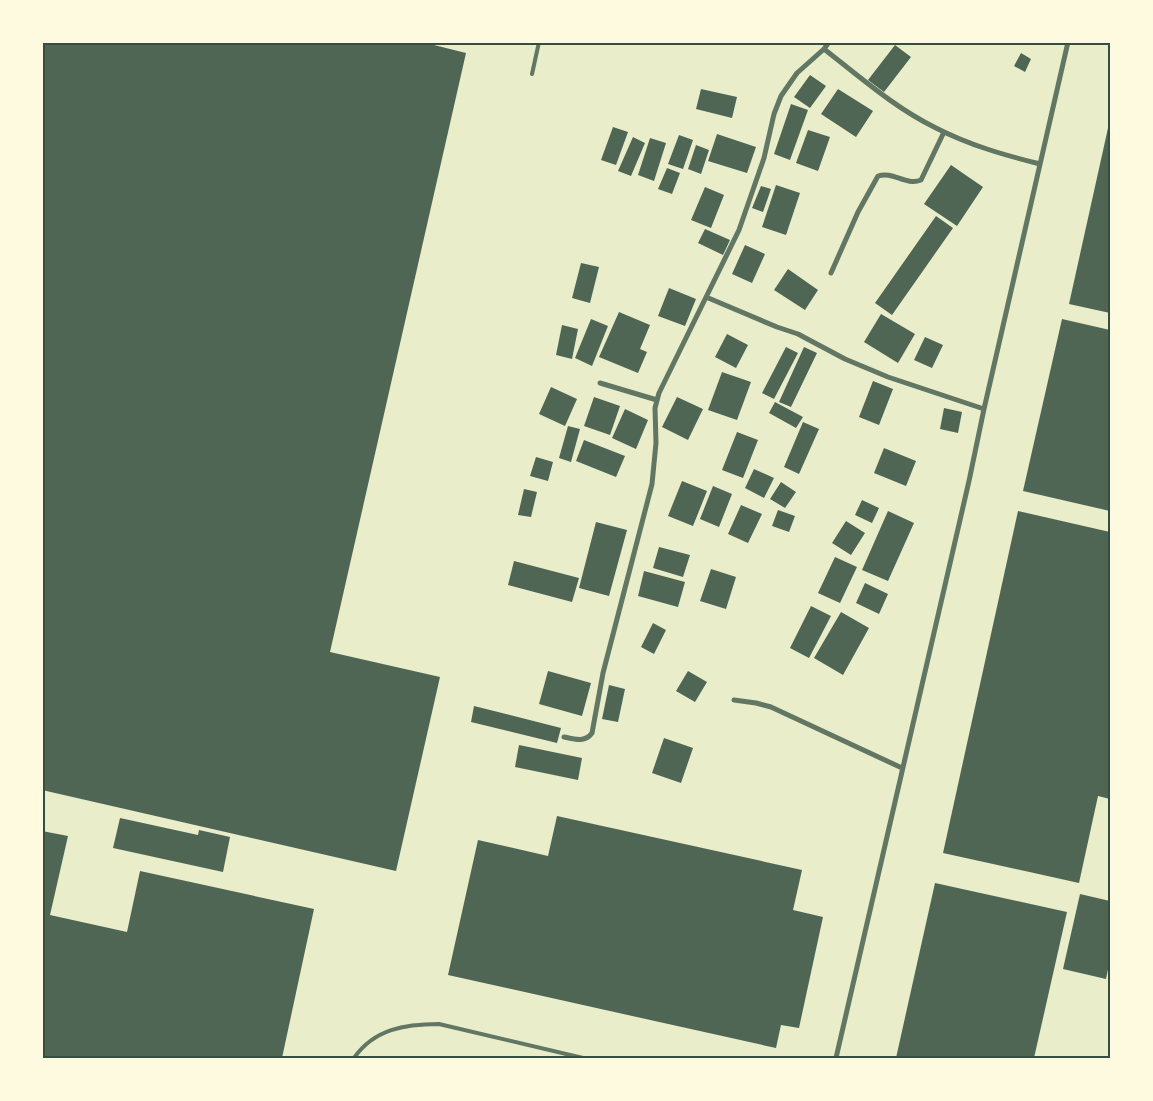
<svg xmlns="http://www.w3.org/2000/svg" width="1153" height="1101" font-family="Cabin,sans-serif">
  <style>
    .building { fill: #4f6655 }
    .lines { fill: none; stroke-linecap: round; stroke-linejoin: round }
    .service { stroke: #617663; stroke-width: 4 }
    .minor { stroke: #617663; stroke-width: 5 }
    .neatline { fill: none; stroke: #344e41; stroke-width: 2 }
  </style>
  <rect width="100%" height="100%" fill="#e9edc9"/>
  <path class="building" d="M42,42h380l44,11 -136,599 110,25 -44,194 -354,-81z
    M895,45l16,12 -27,35 -16,-12z
    M1021,53l10,6 -6,13 -11,-6z
    M810,75l16,11 -16,22 -16,-11z
    M701,89l36,8 -5,21 -36,-9z
    M838,89l35,22 -17,26 -35,-23z
    M791,104l17,6 -18,50 -16,-6z
    M1110,119v194l-41,-9z
    M613,127l15,5 -12,33 -15,-5z
    M808,130l22,7 -12,34 -22,-8z
    M717,134l39,13 -9,26 -39,-12z
    M679,135l14,5 -10,29 -15,-5z
    M633,137l12,6 -14,33 -13,-5z
    M650,138l16,5 -12,38 -16,-6z
    M696,145l13,5 -8,24 -13,-5z
    M951,165l32,22 -26,39 -33,-22z
    M667,168l13,5 -8,21 -14,-5z
    M776,185l24,8 -14,42 -24,-8z
    M761,186l10,3 -8,23 -11,-4z
    M705,187l19,8 -13,33 -20,-8z
    M936,216l17,12 -61,87 -17,-12z
    M705,229l25,11 -7,15 -25,-12z
    M745,245l20,9 -13,29 -20,-9z
    M581,263l18,4 -9,36 -18,-5z
    M788,269l30,21 -13,20 -31,-20z
    M669,288l27,11 -11,27 -27,-10z
    M619,312l31,13 -10,24 7,3 -9,21 -39,-16z
    M881,314l34,20 -17,29 -34,-21z
    M591,319l17,7 -16,40 -17,-8z
    M1062,319l48,11v181l-87,-20z
    M562,325l16,4 -6,30 -16,-4z
    M727,334l21,11 -12,23 -21,-11z
    M925,337l18,8 -11,23 -18,-8z
    M786,347l12,6 -24,46 -12,-6z
    M804,347l13,6 -26,54 -12,-5z
    M722,372l29,10 -14,38 -29,-10z
    M873,381l20,8 -14,36 -20,-8z
    M551,387l26,12 -12,27 -26,-12z
    M594,397l26,9 -10,29 -26,-9z
    M677,397l26,12 -15,31 -26,-13z
    M775,402l28,15 -7,11 -27,-15z
    M944,408l18,4 -4,21 -18,-4z
    M625,409l23,11 -12,29 -24,-11z
    M803,422l16,7 -20,45 -15,-7z
    M568,426l12,3 -9,33 -12,-4z
    M737,432l21,8 -15,38 -21,-8z
    M584,440l41,16 -9,21 -40,-16z
    M884,448l32,13 -10,25 -32,-13z
    M536,457l17,5 -5,19 -18,-5z
    M754,469l20,9 -10,20 -19,-10z
    M682,481l25,10 -14,35 -25,-10z
    M781,482l15,10 -11,16 -15,-9z
    M713,486l19,8 -13,33 -19,-8z
    M524,489l13,3 -6,25 -13,-2z
    M862,500l17,8 -7,15 -17,-8z
    M741,505l21,9 -14,29 -20,-9z
    M778,510l17,6 -6,16 -17,-6z
    M888,511l26,12 -26,58 -26,-11z
    M1018,511l92,21v267l-12,-3 -19,87 -136,-30z
    M846,521l19,12 -14,22 -19,-12z
    M596,522l31,8 -18,66 -30,-8z
    M659,547l31,8 -7,22 -30,-9z
    M835,557l22,10 -17,36 -22,-10z
    M514,561l65,17 -7,24 -64,-17z
    M711,569l25,8 -10,32 -26,-8z
    M644,571l41,11 -7,25 -40,-11z
    M865,583l23,11 -9,20 -23,-11z
    M811,606l20,10 -22,42 -19,-10z
    M841,612l28,16 -26,47 -29,-17z
    M653,623l13,7 -12,24 -13,-7z
    M548,671l43,12 -9,33 -43,-12z
    M688,671l19,11 -12,20 -19,-11z
    M609,685l16,4 -7,33 -16,-3z
    M474,706l87,22 -4,15 -86,-21z
    M664,738l29,10 -12,35 -29,-10z
    M519,745l63,13 -4,22 -63,-13z
    M557,816l245,54 -9,40 30,7 -24,111 -18,-3 -5,23 -328,-73 30,-135 70,16z
    M120,818l78,17 1,-5 31,7 -7,35 -110,-24z
    M42,831l26,5 -18,79 77,17 13,-61 174,38 -32,149h-240z
    M935,883l132,29 -33,146h-138z
    M1080,894l30,7v59l-4,19 -43,-10z"/>
  <g class="lines">
    <path class="service" d="M532,74l7,-32
      M354,1058c20,-29 51,-34 85,-34l144,34"/>
    <path class="minor" d="M824,49c36,28 71,59 112,79 33,17 68,27 104,36
      M831,273l27,-61 20,-36c15,-5 28,10 43,4l23,-48
      M706,297l71,30 21,7 47,25 43,18 96,32
      M600,383l57,17
      M734,700l22,3 15,4 131,61
      M564,737c10,2 21,6 28,-4l11,-60 49,-189 4,-41 -1,-35 4,-15 80,-163 25,-72 10,-44 7,-18 16,-23 27,-24 5,-7
      M836,1058l133,-577 15,-72 84,-367"/>
  </g>
  <rect width="1153" height="1101" fill="none" stroke="#fefae0" stroke-width="88"/>
  <rect x="44" y="44" width="1065" height="1013" class="neatline"/>
</svg>
